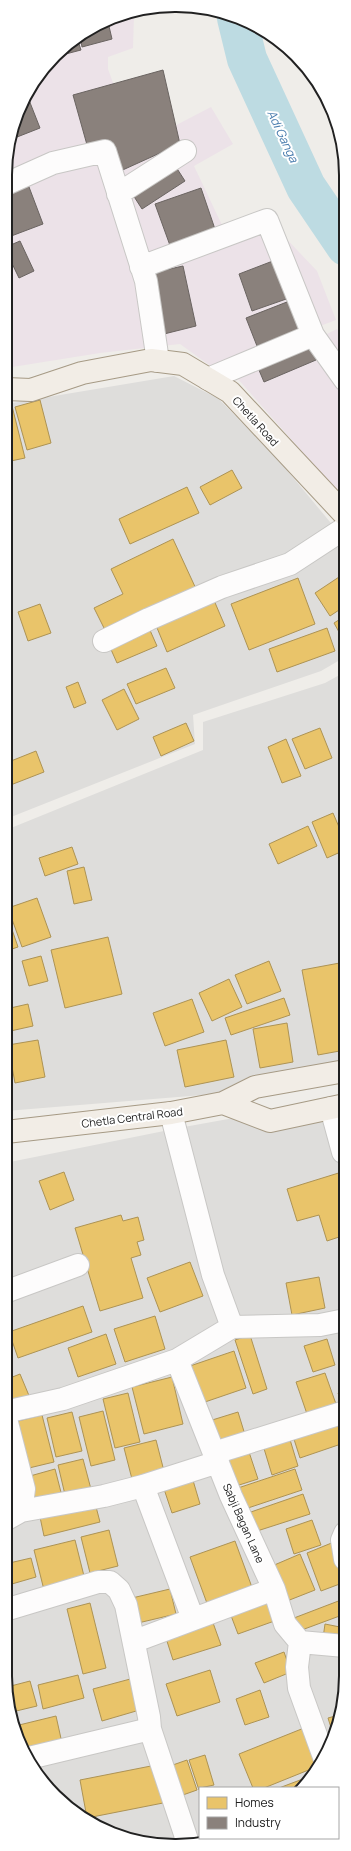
<svg xmlns="http://www.w3.org/2000/svg" width="351" height="1851" font-family="Manrope,sans-serif">
  <style>
    .residential { fill: #dedddb }
    .industrial { fill: #ece2e8 }
    .homes { fill: #e9c46a; stroke: #ad9354 }
    .industry { fill: #8a817c; stroke: #6a6461 }
    .lines { fill: none; stroke-linecap: round; stroke-linejoin: round }
    .river { stroke: #bddbe2; stroke-width: 40 }
    .minor-casing { stroke: #c8c7c5; stroke-width: 24 }
    .major-casing { stroke: #a69a85; stroke-width: 24 }
    .minor { stroke: #fdfcfc; stroke-width: 22 }
    .major { stroke: #f2ede6; stroke-width: 22 }
    .labels { text-anchor: middle; dominant-baseline: central; stroke-width: 4; stroke-linejoin: round; paint-order: stroke }
    .street-label { font-size: 11px; fill: #212121; stroke: #fff }
    .water-label { font-size: 12px; font-style: italic; fill: #467aac; stroke: #fff }
    .rim { fill: none; stroke: #212121; stroke-width: 2 }
  </style>
  <rect width="100%" height="100%" fill="#efede9"/>
  <path class="residential" d="M174,376l45,23 62,64 64,77v117l-24,14 -128,44 2,29 -189,75v-415z
    M345,672v394l-118,27 -221,18v-281l197,-80v-28l122,-39z
    M345,1098v211l-30,7 -77,-1 -68,38 -104,42 -61,2v-234l179,-36z
    M345,1324v374l-17,53 -28,37h-100v50h22l-57,8 -55,-13 -55,-37 -37,-55 -13,-66v-254l228,-90z"/>
  <path class="industrial" d="M125,14l9,1 -1,33 -25,9v12l28,77 75,-39 22,37 -39,22 28,59 39,-13 56,59 19,49 -124,47 -32,-23 -80,9 -94,15v-215l22,-63 44,-50z
    M337,329l8,13v158l-108,-122z"/>
  <path class="homes" d="M40,400l11,43 -24,7 -12,-43z
    M12,406l13,52 -19,4v-54z
    M232,470l10,18 -32,17 -10,-18z
    M187,487l12,26 -69,31 -11,-25z
    M173,539l24,52 -90,43 -13,-26 29,-14 -12,-25z
    M345,573v33l-15,10 -15,-23z
    M298,578l17,46 -66,26 -18,-46z
    M213,598l12,28 -58,26 -12,-29z
    M40,604l11,29 -23,8 -10,-29z
    M345,616v25h-1l-10,-18z
    M149,628l8,18 -40,17 -8,-18z
    M327,628l8,23 -58,21 -8,-23z
    M166,668l9,20 -39,16 -9,-20z
    M78,682l8,21 -12,5 -8,-21z
    M124,689l15,30 -22,11 -15,-30z
    M186,723l8,18 -33,15 -8,-19z
    M320,728l12,30 -27,11 -13,-30z
    M286,739l15,37 -19,7 -14,-36z
    M36,751l8,21 -36,14 -2,-7v-16z
    M333,813l12,28v9l-18,8 -15,-36z
    M308,826l9,20 -39,18 -9,-20z
    M72,847l6,17 -33,12 -6,-18z
    M84,867l8,33 -18,4 -7,-33z
    M37,898l14,39 -29,10 -14,-39z
    M7,915l11,32 -12,4v-35z
    M108,937l14,57 -57,14 -14,-58z
    M41,956l7,25 -19,5 -7,-25z
    M269,961l12,30 -34,13 -12,-29z
    M345,962v88l-27,5 -16,-85z
    M229,979l13,28 -30,14 -13,-28z
    M284,998l6,17 -59,20 -6,-17z
    M192,999l12,33 -39,14 -12,-33z
    M28,1004l5,22 -27,6v-23z
    M287,1023l6,39 -33,6 -7,-39z
    M38,1040l7,37 -30,6 -7,-38z
    M226,1040l8,37 -49,10 -8,-37z
    M345,1171v64l-18,6 -8,-26 -22,6 -10,-32z
    M64,1172l10,28 -24,10 -11,-29z
    M121,1215l2,6 15,-4 6,23 -7,2 4,13 -10,3 12,40 -43,13 -25,-83z
    M190,1262l13,34 -43,16 -13,-34z
    M319,1277l6,31 -33,7 -6,-32z
    M83,1306l9,26 -74,26 -9,-26z
    M155,1316l10,33 -40,13 -11,-33z
    M106,1334l10,30 -38,13 -10,-29z
    M250,1335l17,54 -14,5 -18,-54z
    M327,1339l8,26 -22,7 -9,-26z
    M234,1351l12,37 -44,15 -12,-37z
    M325,1373l11,31 -29,10 -11,-32z
    M20,1374l10,24 -15,6 -10,-24z
    M172,1377l11,47 -39,10 -12,-47z
    M345,1391v17h-1l-6,-15z
    M128,1393l12,49 -25,6 -12,-49z
    M103,1411l12,49 -24,6 -12,-49z
    M72,1412l10,39 -26,6 -9,-39z
    M238,1412l8,26 -28,10 -9,-27z
    M42,1415l12,47 -25,6 -11,-47z
    M336,1418l8,25 -44,15 -8,-25z
    M288,1433l10,33 -26,9 -10,-33z
    M156,1440l9,35 -32,8 -9,-35z
    M247,1446l11,33 -22,7 -11,-33z
    M5,1456l9,23 -9,2z
    M83,1459l9,34 -26,6 -8,-34z
    M55,1469l8,31 -26,6 -7,-30z
    M295,1469l7,21 -57,19 -7,-21z
    M192,1477l8,27 -28,9 -9,-27z
    M303,1494l7,20 -56,18 -6,-19z
    M95,1503l5,19 -56,14 -4,-19z
    M312,1520l9,25 -27,9 -8,-25z
    M109,1530l9,36 -28,7 -9,-36z
    M75,1540l10,40 -41,10 -10,-40z
    M235,1541l18,49 -45,16 -18,-49z
    M334,1542l11,26v14l-24,9 -14,-38z
    M300,1554l15,36 -28,11 -15,-35z
    M31,1558l5,19 -31,9v-22z
    M170,1589l6,25 -38,9 -6,-25z
    M272,1598l8,21 -42,15 -8,-21z
    M341,1600l4,14 -46,17 -5,-13z
    M90,1603l16,65 -23,6 -16,-65z
    M212,1620l9,25 -48,15 -8,-25z
    M325,1624l20,4v14l-22,-4z
    M284,1652l7,20 -27,11 -9,-20z
    M210,1670l10,32 -43,14 -11,-32z
    M78,1675l6,23 -41,11 -5,-24z
    M134,1678l9,31 -41,12 -9,-32z
    M30,1681l7,25 -25,6 -5,-25z
    M260,1690l9,27 -24,8 -9,-26z
    M339,1715l-5,19h-1l-5,-16z
    M56,1716l6,27 -37,9 -7,-11 -3,-15z
    M304,1728l14,37 -2,2 -52,21h-11l-14,-34z
    M205,1755l9,30 -14,3 -1,2 -10,-30z
    M187,1760l10,30 -17,6 -10,-30z
    M156,1765l7,38 -76,15 -7,-38z
    M308,1777l-8,11h-21z"/>
  <path class="industry" d="M108,22l4,17 -30,8 -2,-11z
    M77,38l4,12 -23,6 14,-16z
    M163,70l17,74 -64,29 -27,-21 -16,-57z
    M29,100l11,28 -28,11 12,-37z
    M176,167l9,14 -43,28 -9,-14z
    M26,179l17,45 -37,14v-51z
    M201,188l16,47 -45,16 -17,-47z
    M20,241l14,30 -15,7 -13,-27v-4z
    M278,259l14,38 -40,14 -13,-37z
    M183,266l13,60 -36,9 -13,-61z
    M292,300l12,29 -47,17 -11,-28z
    M308,341l8,19 -52,22 -8,-19z"/>
  <g class="lines">
    <path class="river" d="M237,18l10,41 59,128 40,59"/>
    <defs>
      <path id="minor" d="M6,184l47,-21 52,-12 41,130 12,80
        M118,194l67,-43
        M141,267l126,-47 46,115 32,45
        M208,379l105,-44
        M104,641l45,-22 73,-32 68,-23 55,-36
        M331,1108l12,44 2,1
        M171,1113l42,162 19,52
        M5,1292l73,-27
        M177,1360l54,136 43,93 11,35 15,18 45,4
        M5,1412l58,-13 114,-39 55,-33 88,-2 25,-5
        M214,1453l131,-41
        M143,1486l50,133
        M21,1511l83,-15 39,-10 75,-24
        M5,1520l16,-9 3,-22 -19,-74
        M345,1559l-3,-19 3,-7
        M5,1610l93,-28h12l9,8 7,15 23,112 1,12 38,114
        M135,1641l139,-52
        M300,1642l-3,25 2,21 25,69
        M29,1758l121,-29"/>
      <path id="major" d="M6,389l25,1 51,-17 69,-13 32,4 47,28 115,123
        M223,1103l47,18 75,-16
        M6,1132l165,-19 52,-10 32,-16 90,-16"/>
    </defs>
    <use href="#minor" class="minor-casing"/>
    <use href="#major" class="major-casing"/>
    <use href="#minor" class="minor"/>
    <use href="#major" class="major"/>
  </g>
  <g class="labels">
    <g class="street-label">
      <text transform="translate(256 421) rotate(48)">Chetla Road</text>
      <text transform="translate(132 1117) rotate(-7)">Chetla Central Road</text>
      <text transform="translate(244 1523) rotate(66)">Sabji Bagan Lane</text>
    </g>
    <g class="water-label">
      <text transform="translate(283 136) rotate(65)">Adi Ganga</text>
    </g>
  </g>
  <path d="M0 0H351V1851H0ZM175 12H176A163 163 0 0 1 339 175V1676A163 163 0 0 1 176 1839H175A163 163 0 0 1 12 1676V175A163 163 0 0 1 175 12Z" fill="#fff" fill-rule="evenodd"/>
  <path class="rim" d="M175 12H176A163 163 0 0 1 339 175V1676A163 163 0 0 1 176 1839H175A163 163 0 0 1 12 1676V175A163 163 0 0 1 175 12Z"/>
  <rect x="199" y="1787" width="140" height="52" fill="#ffffff" stroke="#a6a6a6"/>
  <rect x="207" y="1797" width="20" height="12" fill="#e9c46a" stroke="#a6a6a6"/>
  <text x="235" y="1807" font-size="12" fill="#212121">Homes</text>
  <rect x="207" y="1817" width="20" height="12" fill="#8a817c" stroke="#a6a6a6"/>
  <text x="235" y="1827" font-size="12" fill="#212121">Industry</text>
</svg>
